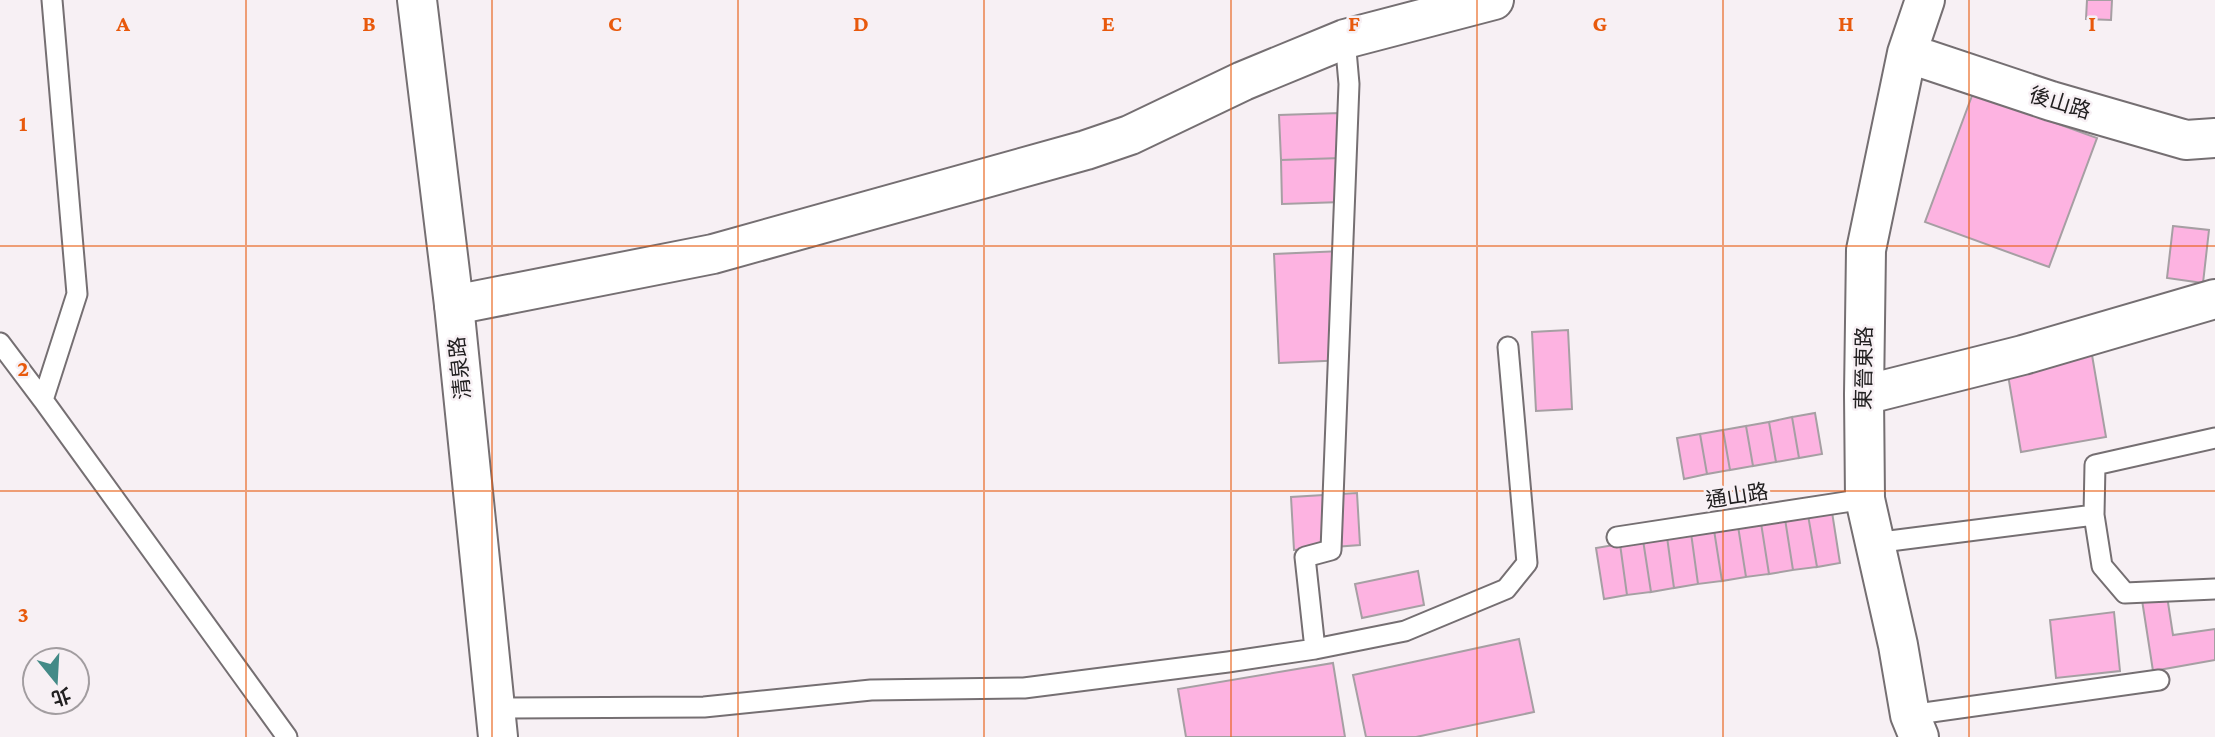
<svg xmlns="http://www.w3.org/2000/svg" width="2215" height="737" font-family="'Crimson Pro','Noto Sans TC',serif">
  <style>
    .building { fill: #fdb3e1; stroke: #a69fa3; stroke-width: 2 }
    .lines { fill: none; stroke-linecap: round; stroke-linejoin: round }
    .lane-casing { stroke: #756f72; stroke-width: 23 }
    .street-casing { stroke: #756f72; stroke-width: 42 }
    .secondary-casing { stroke: #756f72; stroke-width: 42 }
    .lane { stroke: #fff; stroke-width: 19 }
    .street { stroke: #fff; stroke-width: 38 }
    .secondary { stroke: #fff; stroke-width: 38 }
    .grid { fill: none; stroke: #e8590c; stroke-width: 2; stroke-opacity: 0.55 }
    .labels { text-anchor: middle; dominant-baseline: central; stroke-width: 5; stroke-linejoin: round; paint-order: stroke }
    .street-label { font-size: 21px; fill: #222021; stroke: #f7f0f4 }
    .grid-label { font-size: 23px; text-anchor: middle; font-weight: bold; fill: #e8590c; stroke: #f7f0f4; stroke-width: 5; stroke-linejoin: round; paint-order: stroke }
  </style>
  <rect width="100%" height="100%" fill="#f7f0f4"/>
  <path class="building" d="M2087,0h25l-1,20 -25,-1z
    M1973,93l124,45 -48,129 -124,-45z
    M1340,113l1,45 -60,2 -2,-45z
    M1341,158l1,44 -60,2 -1,-44z
    M2173,226l36,4 -6,53 -36,-5z
    M1342,251l5,109 -68,3 -5,-109z
    M1568,330l4,79 -36,2 -4,-79z
    M2092,355l14,82 -85,15 -14,-83z
    M1815,413l7,41 -23,4 -7,-41z
    M1792,417l7,41 -23,4 -7,-40z
    M1769,422l7,40 -23,4 -7,-40z
    M1746,426l7,40 -23,4 -7,-40z
    M1723,430l7,40 -23,4 -7,-40z
    M1700,434l7,40 -23,5 -7,-41z
    M1357,493l3,52 -66,5 -3,-53z
    M1832,512l8,51 -23,4 -9,-52z
    M1808,515l9,52 -24,3 -8,-51z
    M1785,519l8,51 -24,4 -8,-51z
    M1761,523l8,51 -23,3 -8,-51z
    M1738,526l8,51 -24,4 -8,-51z
    M1714,530l8,51 -24,3 -7,-51z
    M1691,533l7,51 -24,4 -7,-51z
    M1667,537l7,51 -23,4 -8,-52z
    M1643,540l8,52 -24,3 -7,-51z
    M1620,544l7,51 -23,4 -8,-51z
    M1418,571l6,34 -62,13 -7,-34z
    M2167,596l6,39 42,-6v31l-62,11 -11,-71z
    M2114,612l6,59 -64,7 -6,-58z
    M1519,639l15,73 -118,25h-50l-13,-62z
    M1333,663l12,74h-159l-8,-48z"/>
  <g class="lines">
    <defs>
      <path id="lane" d="M52,0l25,294 -34,106 244,337
        M0,343l43,57
        M2094,515l8,51 23,27 90,-4
        M1617,537l248,-38
        M1874,543l220,-28 1,-50 120,-27
        M1315,649l-10,-92 26,-7 18,-466 -4,-45
        M495,708l209,-1 167,-17 153,-2 204,-26 87,-13 90,-18 101,-42 21,-26 -19,-216
        M1910,715l249,-35"/>
      <path id="street" d="M1907,53l144,48 135,39 29,-2
        M454,305l259,-51 373,-104 44,-15 113,-54 102,-42 149,-39
        M1864,395l159,-40 192,-56
        M1919,737l-9,-22 -12,-70 -33,-146 -1,-104 2,-145 41,-197 18,-53"/>
      <path id="secondary" d="M417,0l37,305 44,432"/>
    </defs>
    <use href="#lane" class="lane-casing"/>
    <use href="#street" class="street-casing"/>
    <use href="#secondary" class="secondary-casing"/>
    <use href="#lane" class="lane"/>
    <use href="#street" class="street"/>
    <use href="#secondary" class="secondary"/>
  </g>
  <path class="grid" d="M246,0v737M492,0v737M738,0v737M984,0v737M1231,0v737M1477,0v737M1723,0v737M1969,0v737M0,246h2215M0,491h2215"/>
  <g class="labels">
    <g class="street-label">
      <text transform="translate(2060 103) rotate(17)">後山路</text>
      <text transform="translate(460 368) rotate(-96)">清泉路</text>
      <text transform="translate(1864 368) rotate(-89)">東晉東路</text>
      <text transform="translate(1737 496) rotate(-9)">通山路</text>
    </g>
  </g>
  <g class="grid-label">
    <text x="123" y="31">A</text>
    <text x="369" y="31">B</text>
    <text x="615" y="31">C</text>
    <text x="861" y="31">D</text>
    <text x="1108" y="31">E</text>
    <text x="1354" y="31">F</text>
    <text x="1600" y="31">G</text>
    <text x="1846" y="31">H</text>
    <text x="2092" y="31">I</text>
    <text x="23" y="131">1</text>
    <text x="23" y="376">2</text>
    <text x="23" y="622">3</text>
  </g>
  <g transform="translate(56 681) rotate(162)"><circle r="33" fill="#f7f0f4" stroke="#a29da0" stroke-width="2"/>
  <path d="M0-5L12 26L0 18L-12 26Z" fill="#438a87"/>
  <text y="-10" font-size="19" font-weight="bold" text-anchor="middle" fill="#222021">北</text>
  </g>
</svg>
